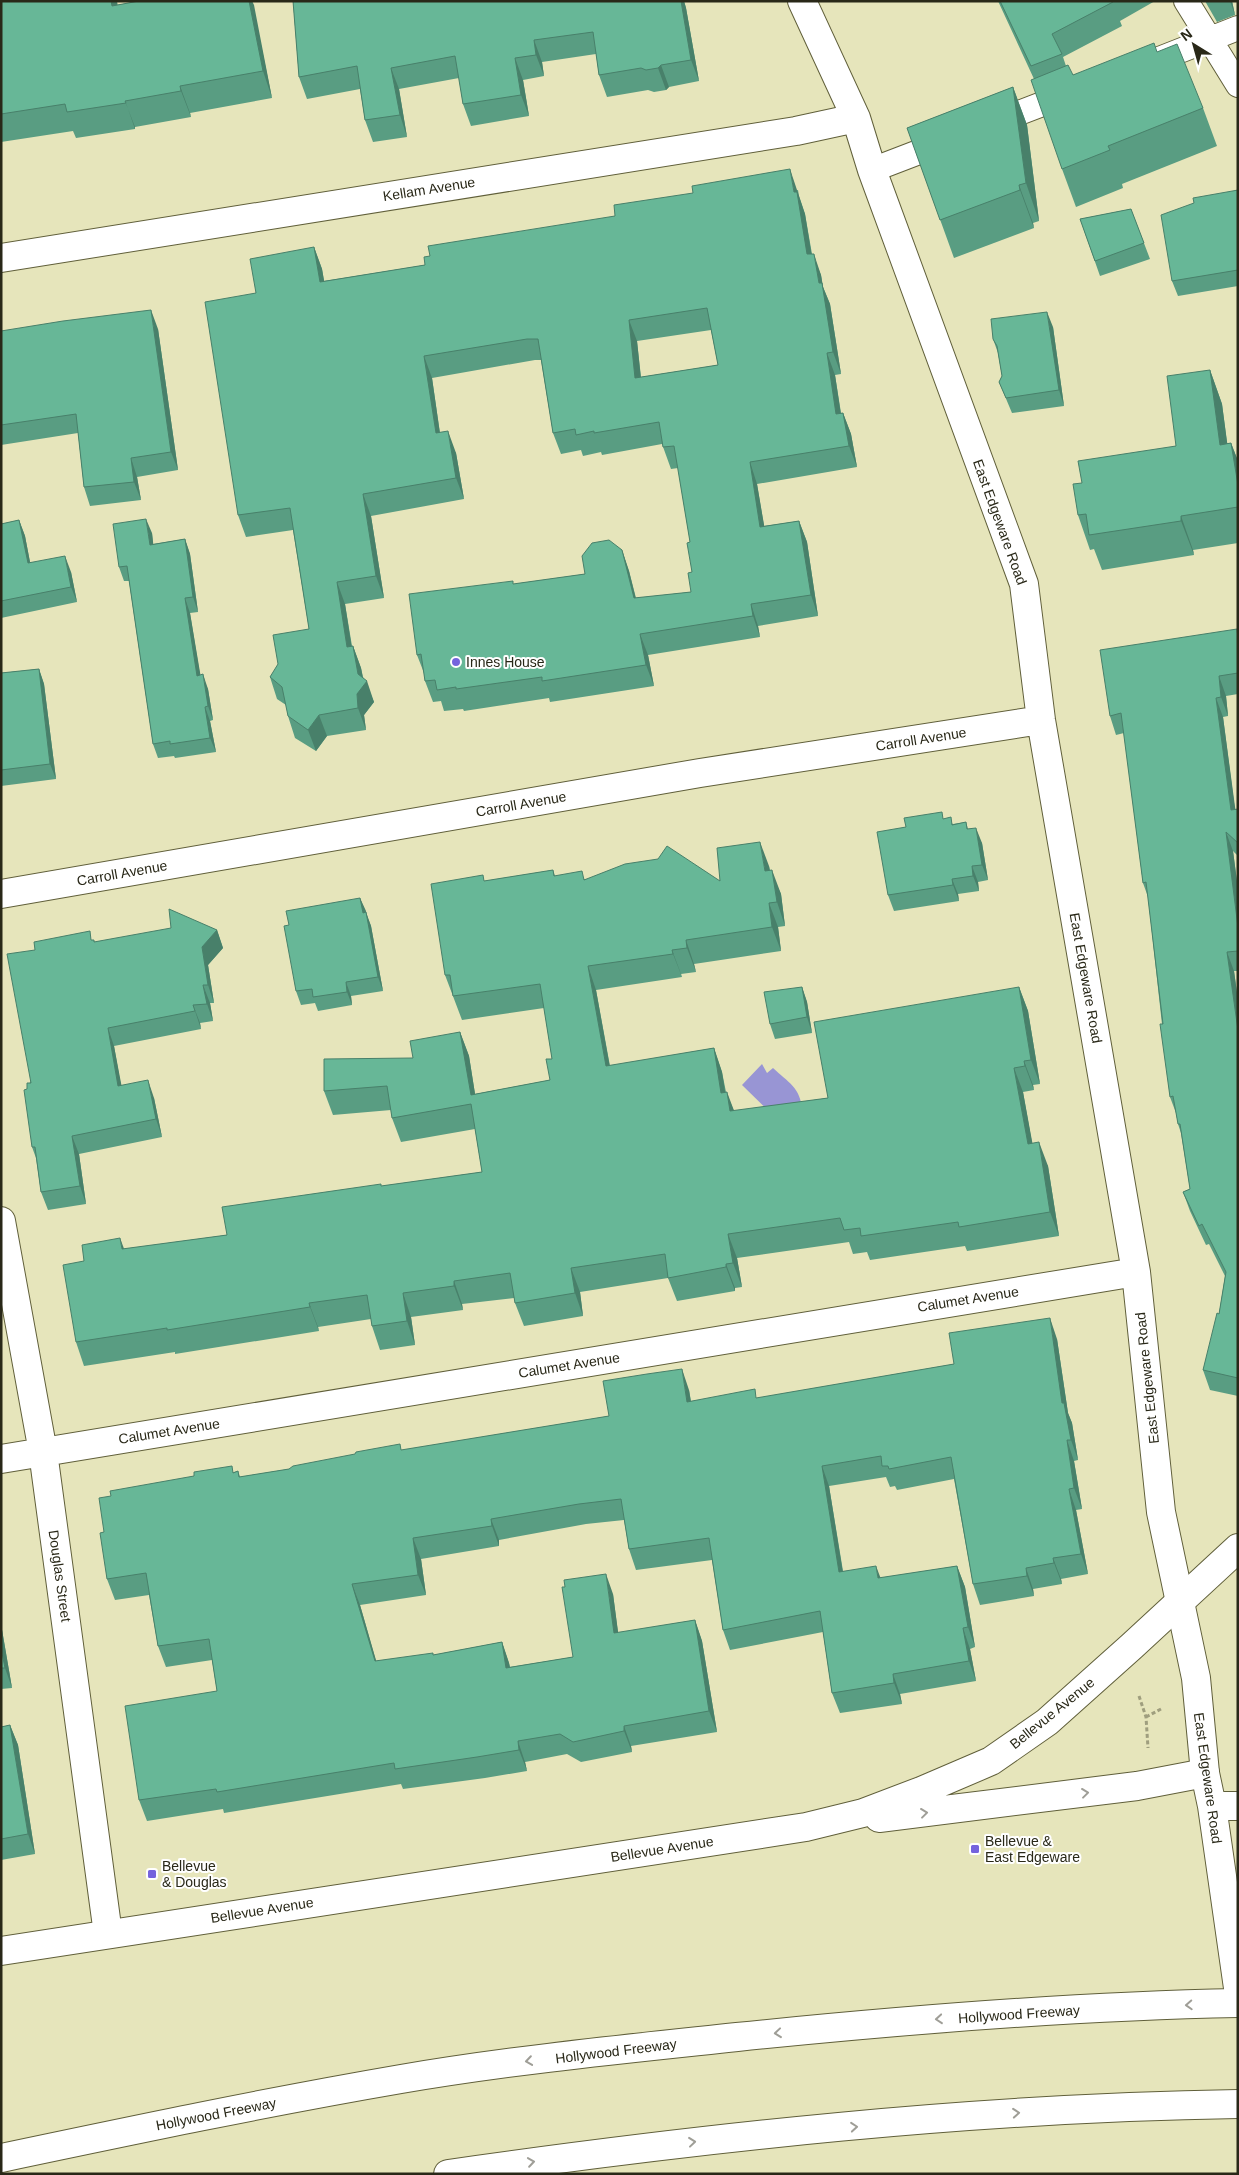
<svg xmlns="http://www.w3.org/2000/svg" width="1239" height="2175" font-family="Arial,sans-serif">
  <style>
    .water { fill: #9895d4 }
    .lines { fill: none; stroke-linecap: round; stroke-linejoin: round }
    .lane-casing { stroke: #605f3a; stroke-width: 26 }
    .street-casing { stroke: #605f3a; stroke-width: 30 }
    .secondary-casing { stroke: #605f3a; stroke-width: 30 }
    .highway-casing { stroke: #605f3a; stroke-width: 30 }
    .path { stroke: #9f9e7e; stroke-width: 3; stroke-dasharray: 4 2.5; stroke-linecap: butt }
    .lane { stroke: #fff; stroke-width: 24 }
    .street { stroke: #fff; stroke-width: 28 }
    .secondary { stroke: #fff; stroke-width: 28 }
    .highway { stroke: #fff; stroke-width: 28 }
    .wall { fill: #599d82; fill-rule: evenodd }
    .shaded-wall { fill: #48806a }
    .building { fill: #67b797; stroke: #48806a; fill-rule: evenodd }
    .oneway { stroke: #9f9e97 }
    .poi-dot { fill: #7563dd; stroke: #fff; stroke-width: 2 }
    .labels { text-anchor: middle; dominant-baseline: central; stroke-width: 4; stroke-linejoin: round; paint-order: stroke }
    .street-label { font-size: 14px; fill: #292818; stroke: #fff }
    .poi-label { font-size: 14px; fill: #292818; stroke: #fff; text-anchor: start }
  </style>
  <rect width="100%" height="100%" fill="#e6e5bb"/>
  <path class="water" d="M762,1064l5,9 6,-5c15,14 28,20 29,42l-22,12 -38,-37z"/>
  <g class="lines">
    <defs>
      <path id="lane" d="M1186,1l52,84
        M1149,63l89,-35
        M993,123l78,-30
        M872,170l73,-28"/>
      <path id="street" d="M802,1l54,117 16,52 152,414 17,136 95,552 25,240 35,166 9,95 7,33 26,182
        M1,258l795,-127 60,-13
        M1,894l699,-121 341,-53
        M1,1221l42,231 65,482
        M1,1459l1135,-187
        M1212,1806h26"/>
      <path id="secondary" d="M879,1818l258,-32 68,-13
        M1,1951l805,-124 57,-14 58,-22 70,-30 56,-39 85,-76 106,-98"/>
      <path id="highway" d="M1,2158c133,-28 266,-56 400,-79 111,-19 224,-30 336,-42 166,-17 334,-31 501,-34
        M448,2174c261,-37 526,-66 790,-70"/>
    </defs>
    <use href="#lane" class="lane-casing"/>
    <use href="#street" class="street-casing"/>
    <use href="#secondary" class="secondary-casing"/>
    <use href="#highway" class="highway-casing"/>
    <path class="path" d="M1139,1696l7,21 2,31
      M1146,1717l15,-8"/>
    <use href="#lane" class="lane"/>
    <use href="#street" class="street"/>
    <use href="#secondary" class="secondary"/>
    <use href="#highway" class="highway"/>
  </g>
  <path class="wall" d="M1,1h116v4l22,-4h113l20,97 -82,15 1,4 -56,10v2l-59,9 -3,-7 -72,11z
    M293,1h391l2,7 13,73 -30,6 -3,3 -12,2 -6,-2 -41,7 -8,-22 -3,-21 -54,8 2,14 -21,4 6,36 -58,10 -8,-22 -4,-26 -60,11 8,48 -34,5 -8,-22 -5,-31 -53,10 -8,-22z
    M998,1h157l-35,20 2,5 -59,31 3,9 7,9 84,-23 46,56 14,38 -95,38 1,4 -47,19 -14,-38 -28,-90z
    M1205,1h27l3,14 -18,7z
    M1013,87l14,38 12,96 -6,2 1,5 -80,30 -47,-130z
    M798,190l1,6 6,18 7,40 9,21 2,12 7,17 11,70 -6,1 6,38h2l8,21 6,33 -100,17 7,42 35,-5 8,21 11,74 -60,10 2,11 -112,18 6,31 -104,16 -1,-4 -85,13 -1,-2 -19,2 -3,-10 -8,1 -8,-21 -1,-8 -7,-18 97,-71 71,-10 37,-24 7,21 7,27 55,-6 1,-20 -2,-30 -12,-74 -7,1 -9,-25 -60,11 -1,-3 -18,4 -2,-6 -20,4 -8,-21 -12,-73h-6l-103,18 8,55 16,20 8,46 -93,17 13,82 -39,6 7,42h1l8,22 2,9 11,25 -10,13 2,15 -39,6 -11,15 -21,-13 -7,-22 -2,-11 -9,-6 -7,-22 39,-48 -16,-99 -47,7 -8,-22 18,-222 58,-46 8,22 2,12 101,-16 5,-9zM711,330l7,35 -77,12 -4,-36z
    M1238,190v96l-60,10 -6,-15z
    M1131,209l19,50 -50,17 -20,-57z
    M1053,327l11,79 -52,7 -13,-31 3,-6 -4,-23 -5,-14z
    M158,329l20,141 -41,7 4,23 -51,6 -6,-19 -6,-54 -77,12v-114z
    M1210,370l12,34 5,39h4l7,18v82l-45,7 1,5 -92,15 -8,-21 -4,1 -12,-35 4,-32 94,-37z
    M19,520l6,16 5,26 41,10 6,30 -76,16v-94z
    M152,533l1,11 32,-5 5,15 8,58 -8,1 10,62 8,14 5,31 -3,1 6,31 -41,6 -1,-2 -16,2 -5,-14 -24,-163h-5l-5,-14z
    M1237,629l1,4v61l-12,2 2,20 -5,1 12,93 3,-1v47l-5,-5 5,38v82h-4l4,29v396l-28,-6 -7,-20 16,-56 6,-38 -16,-32 -3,1 -16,-34 -7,-19 7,-3 -9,-56 -3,-9 -2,-11 -6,-16 -22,-200 -5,-14 -19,-150 -8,2 -6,-19z
    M39,669l5,15 12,95 -55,7v-113z
    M945,819l8,5 13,-2 2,7 14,14 6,37 -10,2 1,9 -21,3 1,7 -65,10 -6,-16 18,-68z
    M769,866l1,4 11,24 4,32 -7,1 3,24 -87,13 2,8 -15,2 1,3 -86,13 14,76 104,-18 8,24 4,20 8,19 94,-13 191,-111 9,24 12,73 -7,1 1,5 -11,2 9,51 16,23 11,70 -92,15 -2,-5 -95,14 -3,-8 -14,2 -4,-12 -112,16 5,29 -7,1v3l-58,10 -9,-23 -88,14 3,24 -59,10 -9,-23 -1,-5 -52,6 1,6 -52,7 4,28 -35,5 -8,-24 -1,-7 -53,8 1,4 -144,23v-2l-91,14 -8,-24 8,-81 40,-12 103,-14 155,-49 100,-14 -7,-43 -74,13 -9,-24 -1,-8 -58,5 -9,-24 89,-33 47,-26 9,24 6,38 75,-14 2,-21 -8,-51 -82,12 -17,-45 40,-94 68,-11 2,6 30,3 135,2z
    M360,898l11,28 12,65 -32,5 1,9 -34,6 -3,-8 -14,2 -5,-14 -7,-66z
    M217,930l6,18 -15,17 6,38h-4l3,18 -13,2 1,6 -87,17 7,40 33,12 8,39 -83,17 7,50 -38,6 -7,-18 -5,-34 -4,-11 -5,-58 66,-149 2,2z
    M802,987l5,15 5,31 -37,6 -5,-15z
    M1057,1339l11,74 4,10 6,37 -4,1 8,48 -6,1 12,64 -27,5 1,5 -29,5 1,7 -54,9 -7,-21 -19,-105 -57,11 -2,-4 -5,1 -4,-10 -57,9 14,85 37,7 77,-12 8,21 10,60 -5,2 6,32 -76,13 2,10 -62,9 -8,-20 -9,-61 -93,18 -7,-20 -11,-70 -76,10 -7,-21 -5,-29 -38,4 -87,16v6l-78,13 5,36 -66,10 16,56 57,-6 69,-13 7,21 1,4 63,-10 40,-63 5,39 77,-13 7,21 15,91 -86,14 1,6 -51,10 -14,-8 -42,8 2,9 -42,7 -82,11 -2,-5 -177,29 -1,-4 -76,12 -8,-21 78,-109 -5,-31 -46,7 -8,-21 -9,-51 -34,5 -8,-21 -3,-47 130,-60 4,-1 2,6 369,-61 80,-26 2,11 67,-3 196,-34z
    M1,1624l11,64 -11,1z
    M10,1725l8,20 17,109 -34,6v-133z"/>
  <path class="shaded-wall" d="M111,1h6l5,31 -10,-26z
    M249,1h3l2,4 18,93 -9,-27z
    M681,1h3l2,7 13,73 -8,-21z
    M1230,1h2l3,14z
    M534,40l8,22 2,14 -8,-21z
    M515,58l8,22 6,36 -8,-21z
    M661,65l8,22 -3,3 -8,-22z
    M391,68l8,21 8,48 -7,-22z
    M180,86l10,27 1,4 -10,-26z
    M1013,87l14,38 12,96 -13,-38z
    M125,101l10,26v2l-9,-26z
    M790,169l15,45 10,62 -8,-22 -13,-62z
    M1019,185l14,38 1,5 -14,-38z
    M314,247l8,22 6,34 -8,-21z
    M814,254l7,21 2,12 7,17 11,70 -8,-22 -14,-69z
    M151,310l7,19 20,141 -7,-18z
    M1047,312l6,15 11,79 -5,-16z
    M629,320l8,21 6,58 -8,-21z
    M827,353l8,22 9,60 -8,-21z
    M424,356l8,22 11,77 -7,-22z
    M1210,370l12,34 10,75 -12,-34z
    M843,413l8,21 6,33 -8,-21z
    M448,431l8,22 8,46 -8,-21z
    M1231,443l7,18v24z
    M131,458l6,19 4,23 -7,-18z
    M750,462l7,22 11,64 -8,-21z
    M363,494l8,22 13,82 -8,-22z
    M1181,516l12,34 1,5 -13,-34z
    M146,519l6,14 3,26 -5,-14z
    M19,520l6,16 8,42 -5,-15z
    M799,521l8,21 11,74 -7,-21z
    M185,539l5,15 8,58 -5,-15z
    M622,550l7,21 12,49 -7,-22z
    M65,556l6,16 6,30 -6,-15z
    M337,582l8,22 10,65 -8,-22z
    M185,598l5,15 13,77 -6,-14z
    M751,604l7,22 2,11 -7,-21z
    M640,634l8,21 6,31 -8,-21z
    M353,646l8,22 3,16 3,-3 7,21 -10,13 2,15 -8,-22 -1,-14 1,-20z
    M39,669l5,15 12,95 -6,-15z
    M203,674l5,15 5,31 -5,-14z
    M1219,676l7,20 2,20 -7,-19z
    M1216,698l7,19 15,112 -7,-19z
    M205,707l5,14 6,31 -6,-14z
    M319,715l8,21 -11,15 -8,-21z
    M976,828l6,15 6,37 -6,-15z
    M1226,832l7,19 5,38v38z
    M760,842l9,24 4,29 -8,-24z
    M972,866l6,16 1,9 -6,-15z
    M772,870l9,24 4,32 -8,-24z
    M952,879l6,15 1,7 -6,-16z
    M360,898l6,13 2,16 -5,-14z
    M769,903l9,24 3,24 -9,-24z
    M366,912l5,14 12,65 -5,-14z
    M217,930l6,18 -15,17 6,38 -6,-18 -6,-38z
    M686,940l8,24 2,8 -9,-24z
    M672,950l9,24 1,3 -9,-23z
    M1227,952l7,19 4,29v30z
    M588,966l8,24 18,100 -8,-24z
    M346,982l5,14 1,9 -5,-13z
    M203,985l7,18 3,18 -6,-17z
    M802,987l5,15 5,31 -5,-16z
    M1019,987l9,24 12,73 -9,-24z
    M193,1005l7,18 1,6z
    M108,1028l6,18 11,58 -7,-18z
    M460,1032l9,24 10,63 -8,-24z
    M714,1048l8,24 7,45 -8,-24z
    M1024,1061l9,24 1,5 -9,-24z
    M1014,1068l9,24 14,76 -9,-24z
    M148,1080l6,18 8,39 -6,-18z
    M727,1092l9,24 -6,-5z
    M72,1136l7,18 7,50 -6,-18z
    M1039,1142l9,24 11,70 -9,-24z
    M728,1234l9,24 5,29 -9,-24z
    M120,1238l9,24 -7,-13z
    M726,1264l9,24v3l-9,-24z
    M571,1268l9,24 3,24 -8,-23z
    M454,1281l8,23 1,6 -9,-24z
    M403,1293l8,24 4,28 -8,-24z
    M309,1303l9,24 1,4 -9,-24z
    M1050,1318l7,21 11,74 4,10 6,37 -7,-20 -9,-37z
    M682,1369l7,21 5,33 -7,-21z
    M1067,1440l7,21 8,48 -8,-21z
    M822,1466l7,20 17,106 -7,-20z
    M1069,1489l7,21 12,64 -7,-20z
    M491,1519l8,21v6l-7,-20z
    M413,1538l8,21 5,36 -8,-20z
    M1053,1558l8,21 1,5 -8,-21z
    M876,1566l8,21 -6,-9z
    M957,1566l8,21 10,60 -7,-20z
    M1026,1568l7,21 1,7 -7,-20z
    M606,1574l7,20 8,60 -7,-21z
    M352,1584l8,21 22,76 -7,-20z
    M695,1620l7,21 15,91 -8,-21z
    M1,1624l11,64 -7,-20 -4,-20z
    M963,1628l7,21 6,32 -7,-20z
    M502,1642l7,21 5,26 -8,-21z
    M893,1674l7,20 2,10 -8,-21z
    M10,1725l8,20 17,109 -7,-20z
    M624,1726l7,20 1,6 -8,-21z
    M518,1741l7,21 2,9 -8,-21z"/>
  <path class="building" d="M1,1h110l1,5 27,-5h110l14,70 -83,15 1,5 -56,10 1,2 -59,9 -2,-8 -64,10z
    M293,1h388l10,59 -30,5 -3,3 -12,2 -5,-2 -42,7 -6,-43 -59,8 2,15 -21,3 6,37 -58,9 -8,-48 -64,12 9,47 -35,5 -8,-54 -58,11z
    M1000,1h113v1l-61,32 10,20 -31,12z
    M1154,43l3,9 20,-8 26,64 -95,38 2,4 -48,19 -31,-89 37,-15 5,10z
    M1013,87l13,96 -7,2 1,5 -80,30 -33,-92z
    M790,169l4,23h3l10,62h7l5,29h3l11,69 -6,1 9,61 7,-1 6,33 -99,16 10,65 39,-6 12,74 -60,9 2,12 -113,18 6,31 -104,16v-4l-86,12v-2l-19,3 -2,-10 -10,1 -4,-27 -4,1 -8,-61 104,-13v3l72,-10 -3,-18 10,-13 17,-3 13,10 12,48 57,-6 -3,-19 4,-1 -5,-29 3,-1 -16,-96 -11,1 -4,-25 -65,11v-2l-18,4 -1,-6 -22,4 -15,-94h-11l-103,17 12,77 12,-2 8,47 -93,16 13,82 -39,6 10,65 6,-1 5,28 9,7 -10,13 1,14 -39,7 -11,15 -20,-14 -6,-29 -12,-10 8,-13 -5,-29 36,-6 -19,-121 -52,7 -33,-213 51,-9 -6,-34 64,-12 6,35 105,-17 -1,-8 6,-1 -2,-10 187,-30 -1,-11 79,-12 -1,-7zM707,308l11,57 -83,13 -6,-58z
    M1238,190v80l-66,11 -11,-66 33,-12 -1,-5z
    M1131,209l13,34 -49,18 -15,-42z
    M151,310l20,142 -40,6 3,24 -50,5 -8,-73 -75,11v-94l62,-10z
    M1047,312l12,78 -53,8 -7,-16 3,-6 -5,-30 -4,-7 -2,-20z
    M1210,370l10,75 11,-2 7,42v22l-57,9v5l-92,14 -3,-21 -8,1 -5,-31 9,-1 -4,-22 98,-15 -9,-70z
    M146,519l4,26 35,-6 8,58 -8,1 12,78 6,-2 5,32 -3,1 5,31 -40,6v-3l-17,3 -26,-178 -8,1 -6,-43z
    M19,520l9,43 37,-7 6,31 -70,14v-77z
    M1237,629l1,9v35l-19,3 2,21 -5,1 15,112 7,-1v34l-12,-11 12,95v24l-11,1 11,78v348l-35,-8 14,-57 2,1 7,-42 -24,-48 -3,2 -16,-34 7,-3 -10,-65h-2l-5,-28 -3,1 -10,-73h3l-17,-142 -3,1 -22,-170 -11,3 -10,-66z
    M39,669l11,95 -49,6v-97z
    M942,812l1,7 8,-2 1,8 14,-3 1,7 9,-1 6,37 -10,1 1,10 -21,3 1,6 -65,10 -11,-63 29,-5 -2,-9z
    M760,842l5,29 7,-1 5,32 -8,1 3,24 -86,13 1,8 -15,2 1,4 -85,12 18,100 108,-18 7,45 6,-1 3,19 98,-13 -14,-76 205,-35 12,73 -7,1 1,5 -11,2 14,76 11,-2 11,70 -91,15 -1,-5 -97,14 -1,-8 -16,2 -4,-12 -112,16 5,29 -7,1v3l-58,11 -3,-24 -94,14 4,25 -60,10 -5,-30 -56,8v5l-51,7 4,28 -35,5 -5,-31 -58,8 1,4 -143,23v-2l-91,14 -13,-77 21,-4 -2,-16 38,-7 2,11 105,-14 -5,-28 159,-23v2l101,-14 -11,-68 -79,14 -5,-32 -63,5v-32l89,-1 -3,-17 50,-9 11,63 79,-15 -4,-21h6l-12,-75 -87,12 -3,-21h-5l-14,-91 52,-9 1,6 69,-11 1,6 28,-5 2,9 41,-16 33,-5 9,-13 53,35 -3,-33z
    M360,898l3,15 3,-1 12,65 -32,5 1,10 -34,5 -1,-8 -16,2 -12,-65 5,-1 -3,-14z
    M169,909l48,21 -15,17 6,38h-5l4,19 -14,1 2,6 -87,17 10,58 30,-6 8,39 -84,17 8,50 -39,6 -6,-45h-3l-8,-57 3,-1v-6h4l-24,-129 28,-4 -1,-8 56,-11 1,9h3v2l77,-14z
    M802,987l5,30 -37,7 -6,-32z
    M1050,1318l12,85h2l7,37h-4l7,48 -5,1 12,65 -28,4 1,5 -28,5 1,8 -54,8 -22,-127 -62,12 -1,-3h-6l-1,-10 -59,10 17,106 37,-6 2,12 79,-12 11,61 -5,1 6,33 -76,13 1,9 -62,10 -12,-82 -97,19 -14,-92 -80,11 -8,-50 -42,5 -88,15 1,7 -79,12 5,37 -66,9 23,77 58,-8v2l69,-13 4,26 67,-11 -11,-70h3l-1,-7 42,-6 8,59 81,-13 14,91 -85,15v5l-51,11 -13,-8 -42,7 1,9 -42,7 -82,12 -1,-6 -177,29 -1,-3 -77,11 -14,-94 92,-15 -8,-52 -51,7 -12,-73 -39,6 -7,-46 4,-1 -5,-34 12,-2 -1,-5 84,-15v-4l38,-6 1,7 5,-2 1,6 50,-8 4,-3 62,-12 1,-2 44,-8 1,6 208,-34 -6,-35 44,-7 35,-5 5,33 68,-13 1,9 198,-34 -5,-31z
    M1,1648l4,20h-4z
    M10,1725l18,109 -27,5v-112z"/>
  <defs><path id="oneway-chevron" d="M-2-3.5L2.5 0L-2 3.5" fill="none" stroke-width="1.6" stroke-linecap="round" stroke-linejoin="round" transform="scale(1.25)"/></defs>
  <g class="oneway">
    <use href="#oneway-chevron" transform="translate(1085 1793) rotate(-7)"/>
    <use href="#oneway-chevron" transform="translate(924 1813) rotate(-7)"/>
    <use href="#oneway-chevron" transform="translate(1189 2005) rotate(177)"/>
    <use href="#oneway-chevron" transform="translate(939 2019) rotate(175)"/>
    <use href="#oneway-chevron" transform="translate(778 2033) rotate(174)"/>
    <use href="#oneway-chevron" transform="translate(529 2061) rotate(172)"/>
    <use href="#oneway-chevron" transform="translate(1016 2113) rotate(-5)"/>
    <use href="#oneway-chevron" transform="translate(854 2127) rotate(-5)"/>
    <use href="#oneway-chevron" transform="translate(692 2142) rotate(-6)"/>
    <use href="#oneway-chevron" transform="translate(531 2162) rotate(-8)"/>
  </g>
  <g class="poi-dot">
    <circle cx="456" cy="662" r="5"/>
    <rect x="970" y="1844" width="10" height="10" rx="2.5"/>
    <rect x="147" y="1869" width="10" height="10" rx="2.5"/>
  </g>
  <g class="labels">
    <g class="street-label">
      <text transform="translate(429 189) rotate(-9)">Kellam Avenue</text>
      <text transform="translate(1000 522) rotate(70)">East Edgeware Road</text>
      <text transform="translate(921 739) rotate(-9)">Carroll Avenue</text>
      <text transform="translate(521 804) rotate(-10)">Carroll Avenue</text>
      <text transform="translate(122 873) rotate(-10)">Carroll Avenue</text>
      <text transform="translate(1086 978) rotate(80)">East Edgeware Road</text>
      <text transform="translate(968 1299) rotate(-9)">Calumet Avenue</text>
      <text transform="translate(569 1365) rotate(-9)">Calumet Avenue</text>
      <text transform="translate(1147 1378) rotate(-96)">East Edgeware Road</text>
      <text transform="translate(169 1431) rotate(-9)">Calumet Avenue</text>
      <text transform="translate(60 1576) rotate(82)">Douglas Street</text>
      <text transform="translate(1052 1713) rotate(-39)">Bellevue Avenue</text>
      <text transform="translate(1208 1778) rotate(82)">East Edgeware Road</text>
      <text transform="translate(662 1849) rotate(-9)">Bellevue Avenue</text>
      <text transform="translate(262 1910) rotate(-9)">Bellevue Avenue</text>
      <text transform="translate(1019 2014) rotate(-4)">Hollywood Freeway</text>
      <text transform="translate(616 2051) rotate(-7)">Hollywood Freeway</text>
      <text transform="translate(216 2114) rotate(-11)">Hollywood Freeway</text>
    </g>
    <g class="poi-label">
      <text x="466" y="662">Innes House</text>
      <text x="985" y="1841">Bellevue &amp;<tspan x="985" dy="16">East Edgeware</tspan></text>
      <text x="162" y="1866">Bellevue<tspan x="162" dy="16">&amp; Douglas</tspan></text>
    </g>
  </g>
  <rect width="1239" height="2175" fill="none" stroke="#292818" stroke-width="5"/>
  <g transform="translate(1194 45) rotate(323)" stroke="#ffffff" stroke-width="4" paint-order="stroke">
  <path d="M0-4L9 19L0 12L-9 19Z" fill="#292818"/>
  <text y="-8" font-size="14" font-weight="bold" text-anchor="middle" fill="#292818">N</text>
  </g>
</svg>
